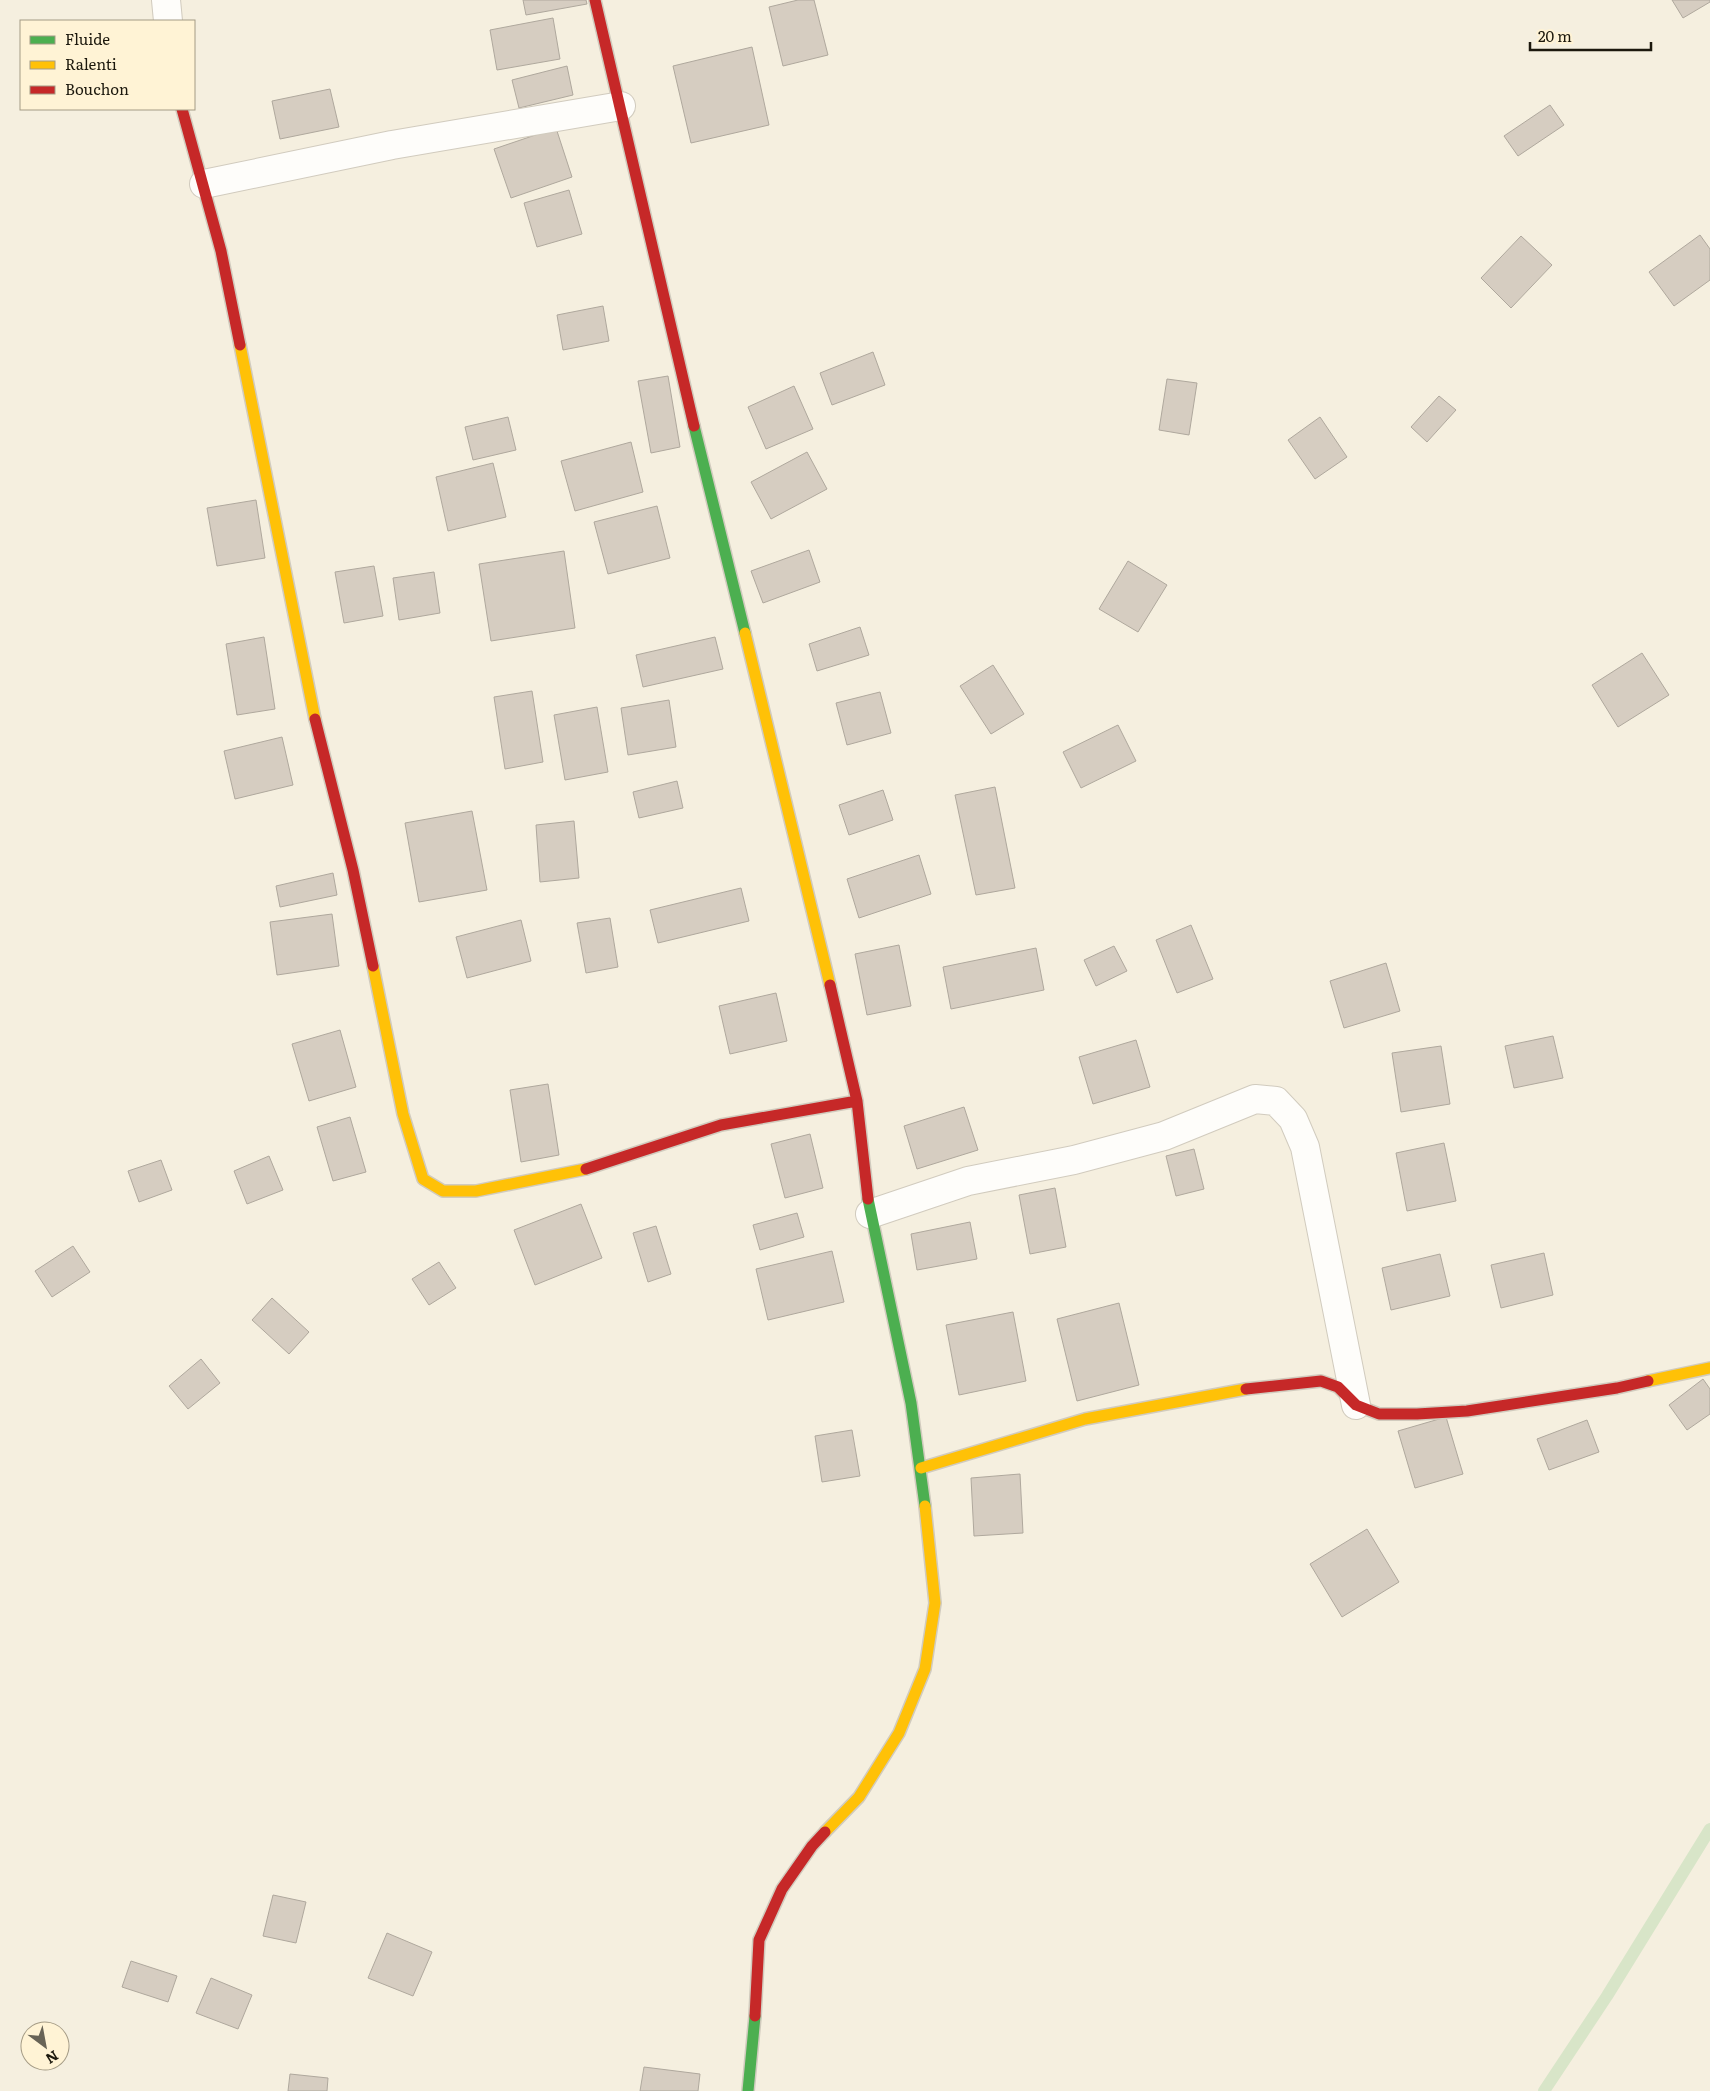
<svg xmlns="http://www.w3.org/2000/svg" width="1710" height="2091" font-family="Literata,serif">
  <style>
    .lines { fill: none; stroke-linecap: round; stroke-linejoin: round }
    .stream { stroke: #d8e5c8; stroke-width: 12 }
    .building { fill: #d6cdc1; stroke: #afa89d }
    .street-casing { stroke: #d1cbbe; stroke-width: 30 }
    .fast-casing { stroke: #d1cbbe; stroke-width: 14 }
    .slow-casing { stroke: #d1cbbe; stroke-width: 14 }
    .jam-casing { stroke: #d1cbbe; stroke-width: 14 }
    .street { stroke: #fefdfa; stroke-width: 28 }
    .fast { stroke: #4caf50; stroke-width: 11 }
    .slow { stroke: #ffc107; stroke-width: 11 }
    .jam { stroke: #c62828; stroke-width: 11 }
  </style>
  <rect width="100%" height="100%" fill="#f5efdf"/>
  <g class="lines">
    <path class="stream" d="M1544,2091l63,-95 103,-167"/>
  </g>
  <path class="building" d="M523,0h63l1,4 -61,11z
    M798,0h16l14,55 -45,11 -14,-59z
    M1672,0h38v2l-27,16z
    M553,18l7,41 -63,11 -7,-40z
    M752,47l17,78 -78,18 -18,-77z
    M567,66l6,29 -54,13 -7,-28z
    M330,89l9,38 -59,12 -8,-38z
    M1550,105l14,20 -46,31 -14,-20z
    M556,128l16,49 -61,21 -17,-49z
    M569,190l13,44 -45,13 -13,-44z
    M1700,235l10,14v31l-36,26 -25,-34z
    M1521,236l31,29 -41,43 -30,-30z
    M603,306l6,35 -46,9 -6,-35z
    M873,352l12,33 -53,20 -12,-32z
    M668,376l12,71 -29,6 -13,-72z
    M1167,379l30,4 -8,52 -30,-5z
    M794,386l19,43 -47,20 -18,-42z
    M1439,396l17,14 -29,32 -16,-15z
    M508,417l8,33 -43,10 -8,-33z
    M1320,417l27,40 -32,22 -27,-39z
    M631,442l12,50 -68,19 -14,-50z
    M807,452l20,37 -56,30 -20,-37z
    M493,463l13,54 -58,14 -12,-54z
    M256,500l9,58 -48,8 -10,-58z
    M657,506l13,52 -62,16 -14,-52z
    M809,550l11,32 -57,21 -12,-32z
    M564,551l11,77 -84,13 -12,-77z
    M1128,561l39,24 -29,47 -39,-23z
    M374,566l9,50 -39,7 -9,-51z
    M434,572l6,41 -41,7 -6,-42z
    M860,627l9,28 -52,16 -8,-27z
    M264,637l11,72 -38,6 -11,-71z
    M715,637l8,32 -80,18 -7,-32z
    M1642,653l27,42 -51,32 -26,-42z
    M993,665l31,49 -33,20 -31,-48z
    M532,691l11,71 -38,7 -11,-72z
    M880,692l11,41 -44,12 -11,-42z
    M669,700l7,47 -48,8 -7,-47z
    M597,707l11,65 -43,8 -11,-65z
    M1118,725l18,36 -55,27 -18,-36z
    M282,737l11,48 -58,14 -11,-48z
    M677,781l6,27 -44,10 -6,-26z
    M995,787l20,101 -39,7 -21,-100z
    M883,790l10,30 -44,15 -10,-30z
    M472,811l15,79 -68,12 -14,-79z
    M574,821l5,57 -39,4 -4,-57z
    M919,855l12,39 -72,24 -12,-39z
    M333,873l4,22 -57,12 -4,-21z
    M741,888l8,33 -91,22 -8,-33z
    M332,914l7,52 -62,9 -7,-53z
    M610,918l8,49 -32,6 -9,-50z
    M521,920l10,41 -64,17 -11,-41z
    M1191,925l22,54 -36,14 -21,-53z
    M899,945l12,61 -44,9 -12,-61z
    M1114,946l13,25 -31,15 -12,-26z
    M1036,948l8,42 -93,19 -8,-42z
    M1386,963l14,48 -56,17 -14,-47z
    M776,993l11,48 -57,13 -11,-48z
    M340,1030l16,57 -47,14 -17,-57z
    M1553,1036l10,42 -49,10 -9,-42z
    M1136,1040l14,47 -57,17 -14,-47z
    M1441,1046l9,58 -49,8 -9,-59z
    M548,1084l11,71 -38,7 -11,-72z
    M964,1107l14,43 -61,19 -13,-43z
    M350,1117l16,55 -33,9 -16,-54z
    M810,1134l13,54 -38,10 -14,-54z
    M1444,1143l12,58 -49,10 -11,-58z
    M1194,1149l10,40 -28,7 -10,-40z
    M269,1156l14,34 -36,14 -13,-33z
    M161,1160l11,30 -33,12 -11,-31z
    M1055,1188l11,59 -36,7 -11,-59z
    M581,1204l21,54 -67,27 -21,-55z
    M797,1213l7,24 -44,13 -7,-25z
    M970,1222l7,37 -60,11 -6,-36z
    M656,1226l15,48 -23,8 -15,-49z
    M73,1246l17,26 -38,25 -17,-26z
    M832,1251l12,51 -76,18 -12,-51z
    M1544,1253l9,42 -52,13 -10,-43z
    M1440,1254l10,42 -59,14 -9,-42z
    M439,1262l17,26 -27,17 -17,-26z
    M272,1298l37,34 -20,22 -37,-34z
    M1119,1303l20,82 -62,16 -20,-82z
    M1013,1312l13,69 -67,14 -13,-70z
    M201,1359l19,24 -32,26 -19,-23z
    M1703,1379l7,10v25l-23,16 -18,-25z
    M1446,1417l17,57 -48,14 -17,-57z
    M1587,1420l12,32 -50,18 -12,-31z
    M852,1430l8,46 -38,6 -7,-46z
    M1020,1474l3,59 -49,3 -3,-58z
    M1367,1529l32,53 -57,35 -32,-53z
    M273,1895l33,7 -10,41 -33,-7z
    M387,1933l45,19 -19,44 -45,-18z
    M131,1961l46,15 -9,26 -46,-15z
    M211,1978l41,17 -14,34 -42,-16z
    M644,2067l56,7 -2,17h-58z
    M290,2074l38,4 -1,13h-39z"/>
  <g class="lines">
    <defs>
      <path id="street" d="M166,0l2,21
        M204,184l188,-39 229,-39
        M870,1214l98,-33 106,-21 90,-24 91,-37 21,2 17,18 12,28 51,258"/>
      <path id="fast" d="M694,426l51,207
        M868,1199l43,204 14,103
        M748,2091l7,-75"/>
      <path id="slow" d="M240,345l75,374
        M745,633l85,352
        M373,966l30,148 20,65 20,12h33l110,-22
        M1648,1381l62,-13
        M921,1468l164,-49 161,-30
        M825,1832l34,-35 40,-64 26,-64 10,-66 -10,-97"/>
      <path id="jam" d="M595,0l99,426
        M182,109l39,142 19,94
        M315,719l38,151 20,96
        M830,985l27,116 11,98
        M586,1169l135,-44 136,-24
        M1246,1389l75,-8 17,6 18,18 23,9h38l50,-3 150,-23 31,-7
        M755,2016l4,-76 23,-51 30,-43 13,-14"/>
    </defs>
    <use href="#street" class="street-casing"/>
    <use href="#fast" class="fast-casing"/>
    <use href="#slow" class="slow-casing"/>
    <use href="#jam" class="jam-casing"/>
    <use href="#street" class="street"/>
    <use href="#fast" class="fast"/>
    <use href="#slow" class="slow"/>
    <use href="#jam" class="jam"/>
  </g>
  <rect x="20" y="20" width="175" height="90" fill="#fff3d5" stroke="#a49b85"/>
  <rect x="30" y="36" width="25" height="8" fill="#4caf50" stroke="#a49b85"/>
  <text x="65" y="45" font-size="15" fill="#1c180d">Fluide</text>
  <rect x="30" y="61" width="25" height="8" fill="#ffc107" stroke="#a49b85"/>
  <text x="65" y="70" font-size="15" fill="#1c180d">Ralenti</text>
  <rect x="30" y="86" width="25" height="8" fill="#c62828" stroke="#a49b85"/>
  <text x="65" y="95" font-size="15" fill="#1c180d">Bouchon</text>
  <g transform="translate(45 2046) rotate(148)"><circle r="24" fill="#fff3d5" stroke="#a49b85"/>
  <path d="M0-4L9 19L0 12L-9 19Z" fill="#686356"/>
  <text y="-8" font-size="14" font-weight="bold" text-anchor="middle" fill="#1c180d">N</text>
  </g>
  <path d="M1530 42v8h121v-8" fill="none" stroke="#1c180d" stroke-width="2.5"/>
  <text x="1538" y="42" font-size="15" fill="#1c180d" stroke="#fff3d5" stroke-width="4" paint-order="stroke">20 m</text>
</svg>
